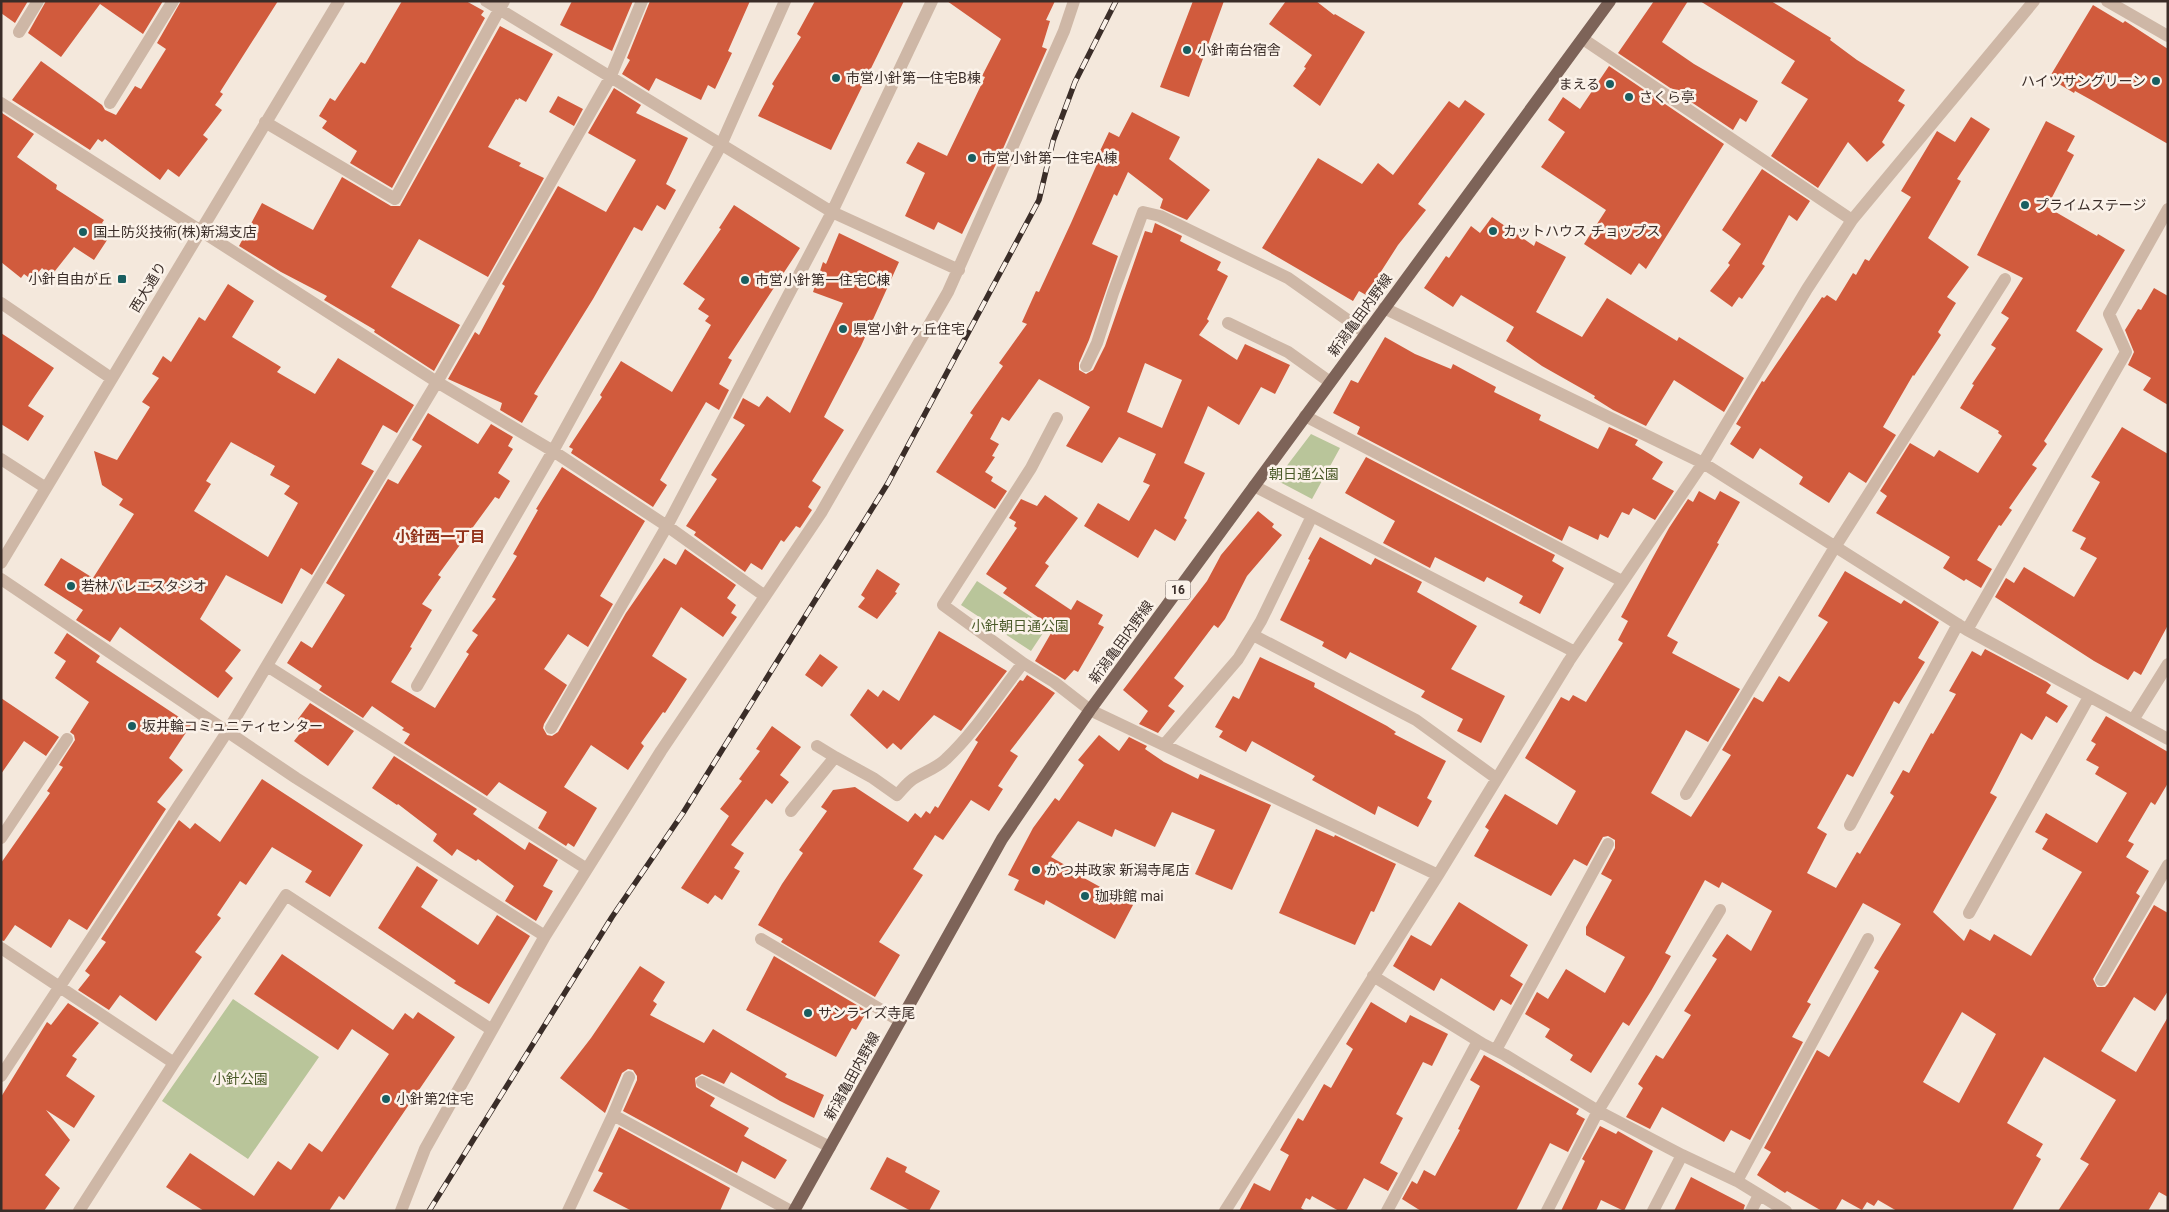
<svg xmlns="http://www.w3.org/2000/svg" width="2169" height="1212" font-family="Roboto,'Noto Sans JP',sans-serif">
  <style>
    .green { fill: #b9c59a }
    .building { fill: #d15b3d; fill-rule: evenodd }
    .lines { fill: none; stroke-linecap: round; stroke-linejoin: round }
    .minor { stroke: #ceb7a6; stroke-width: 12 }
    .major { stroke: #7d6358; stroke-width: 12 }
    .rail-casing { stroke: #3a2d28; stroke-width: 5.5 }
    .rail { stroke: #fbf2e9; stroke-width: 4; stroke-dasharray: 11; stroke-linecap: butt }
    .poi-dot { fill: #195e60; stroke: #fbf2e9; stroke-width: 2 }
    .labels { text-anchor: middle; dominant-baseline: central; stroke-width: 5; stroke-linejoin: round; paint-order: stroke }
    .shield { fill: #fbf2e9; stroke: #746862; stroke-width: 1 }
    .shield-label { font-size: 12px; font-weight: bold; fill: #3a2d28 }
    .poi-label { font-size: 14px; fill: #3a2d28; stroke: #fbf2e9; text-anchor: start }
    .street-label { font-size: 14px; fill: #3a2d28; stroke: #fbf2e9 }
    .park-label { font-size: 14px; fill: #4a5a29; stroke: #fbf2e9 }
    .neighbourhood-label { font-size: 15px; font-weight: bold; fill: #913119; stroke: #fbf2e9 }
  </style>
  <rect width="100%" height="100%" fill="#f4e8dc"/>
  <path class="green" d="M1311,434l29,14 -28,51 -36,-19z
    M977,581l70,46 -16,24 -70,-46z
    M233,999l86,58 -71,102 -86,-58z"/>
  <path class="building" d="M1,1h27l-13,22 -14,-10z
    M46,1h117l-20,33 -43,-30 -39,53 -33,-24z
    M181,1h97l-58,91 3,2 -8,11 7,5 -19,25 5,4 -29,38 -11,-8 -8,11 -55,-41 -3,3 -4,-3 -8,11 -78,-50 29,-39 61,44 3,5 11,5 19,-29 6,3 25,-40 -9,-6z
    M402,1h64l18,10 -3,4 4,3 -93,170 -42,-25 7,-12 -35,-23 5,-7 -8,-5 11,-18 5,3 26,-39 4,2z
    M572,1h61l-21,50 -52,-26z
    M650,1h100l-22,50 4,2 -17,36 -7,-4 -7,15 -45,-22 -7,13 -27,-17 8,-14 -3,-2z
    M815,1h89l-73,149 -73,-34 16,-30 -2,-2 29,-47 -4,-3z
    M947,1h108l-9,19 4,1 -8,26 5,2 -49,111 -36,74 -24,-12 -4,8 -29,-14 20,-43 -19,-10 12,-21 29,14 38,-79 -3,-1 19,-37z
    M1193,1h31l-35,96 -29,-10z
    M1286,1h30l18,14 1,-1 30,18 -45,74 -27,-20 13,-18 -2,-1 8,-12 -43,-31z
    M1654,1h34l-26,41 32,22 64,37 -12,21 -6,-4 -7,12 -115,-77z
    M1700,1h71l60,37 -1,2 27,20 48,30 -7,11 7,4 -23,37 3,3 -18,17 -19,-20 -30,46 -47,-32 37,-57 -27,-16 14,-22z
    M2093,5l30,18 2,-2 43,28v95l-75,-43 -18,-10 -1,2 -25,-15z
    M500,26l53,28 -27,48 -7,-4 -1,2 -2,-1 -28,48 33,16 -2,3 25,12 -56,99 -69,-38 -28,48 69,38 -26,46 -60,-39 1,-2 -51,-30 3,-4 -46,-24 -42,-26 23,-43 51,27 29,-53 49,29h9z
    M1609,66l115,78 -78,125 -7,-6 -8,12 -47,-31 22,-34 -65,-43 24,-35 -17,-12 15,-23 17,12z
    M614,88l27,17 -5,8 52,25 -22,46 10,6 -11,20 -8,-5 -15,26 -8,-4 -41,72 -59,95 4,2 -16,27 -22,-13 2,-7 -54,-24 27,-47 4,3 26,-49 -3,-2 56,-98 48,26 30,-52 -48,-27z
    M558,96l25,13 -9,17 -25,-14z
    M1465,100l20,14 -67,90 8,6 -28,35 -32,50 -7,-4 -6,10 -91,-53 56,-90 44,26 16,-21 15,12 56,-74 10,7z
    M1132,112l48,25 -11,22 41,31 -23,30 -27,-12 3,-9 -35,-27 -11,24 -3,-2 -22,50 26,12 -29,84 -10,23v7l7,4 7,-4 12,-24 40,-115 7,2 3,-10 27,13 -2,5 41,21 -4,8 11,6 -21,43 2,2 -10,14 38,25 8,-16 45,21 -15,29 -14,-7 -22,38 -31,-19 -24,57 21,10 -21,45 3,2 -12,21 -20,-12 -17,29 -54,-32 14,-23 31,18 21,-36 -7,-3 13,-28 -37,-17 -17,26 -36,-17 24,-39 -51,-28 -30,42 -7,-4 -12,22 9,5 -7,12 3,1 -10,15 8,5 -2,4 16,10 -12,18 -59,-37 37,-57 -3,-2 33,-47 -4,-3 28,-39 -5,-2 14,-31 3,1 32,-69 30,-68 -2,-2 10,-21 10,5zM1145,363l37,17 -20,48 -35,-16z
    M2,113l32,21 -17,23 40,28 -1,4 48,31 -2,3 11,8 -19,29 -20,-13 -23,29 -9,-8 -10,12 -8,-6 -3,4 -20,-16z
    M1971,117l19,12 -33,50 4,2 -33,57 41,29 -22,30 9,6 -18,29 3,3 -27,41 -1,-1 -30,52 13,8 -30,48 -17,-11 -20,31 -30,-19 4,-7 -43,-29 -7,11 -23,-15 11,-17 -5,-3 26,-43 2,1 58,-85 2,1 3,-3 9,6 17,-28 3,2 9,-16 4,2 42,-64 -10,-6 36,-60 18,11z
    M2046,121l29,15 -8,15 7,4 -27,52 50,29 1,-2 27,16 -49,81 27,18 -59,92 3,3 -15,21 5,3 -28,40 3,2 -11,16 -2,-1 -22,35 15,9 -11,19 -15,-9 -2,2 -21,-13 7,-11 -74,-44 11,-17 -7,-5 30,-48 24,14 5,-7 39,23 24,-37 -4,-3 1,-2 -39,-23 14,-23 -2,-1 24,-36 -5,-3 18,-27 -8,-5 22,-35 -46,-23z
    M1762,169l48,32 -13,20 -8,-6 -27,49 3,2 -23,33 -3,-2 -7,10 -22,-16 20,-26 -2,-2 13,-19 -19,-14z
    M734,205l66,43 -72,110 4,2 -13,24 10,6 -10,20 -13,-8 -46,78 7,5 -14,22 -82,-54 2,-4 -4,-2 33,-50 -2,-2 21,-34 51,31 39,-67 -6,-4 4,-5 -11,-7 7,-10 -22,-15 38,-55 -2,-1z
    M1492,217l42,29 2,-5 30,16 -30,55 46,25 25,-39 70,43 2,-4 65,41 -20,34 -50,-32 -28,46 -33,-16 -19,-12 1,-2 -53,-30 -36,-25 8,-14 -53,-32 -8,12 -29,-19 22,-32 3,2 22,-32 9,7z
    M839,233l60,29 -38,84 -37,71 20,13 -32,51 9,6 -13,20 4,3 -12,18 -4,-2 -12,16 -3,-2 -19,30 -11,-7 -6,9 -51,-37 2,-3 -10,-6 31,-47 -6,-4 34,-50 -12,-7 10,-20 16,9 8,-11 23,17 53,-110 -30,-11 10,-30 3,2z
    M228,284l26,17 -22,36 49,30 -4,5 38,22 23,-36 76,47 -17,28 -14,-8 -22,39 13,7 -62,104 -11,-7 -19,36 -56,-29 -26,44 41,31 -16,21 8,7 -15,20 -98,-71 -10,15 -34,-22 7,-10 -39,-25 17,-27 32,20 41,-64 -15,-9 4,-6 -21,-14 -8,-34 23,9 33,-53 -8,-5 17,-24 -7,-4 11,-18 8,6 28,-45 6,4zM231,442l44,24 -5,9 20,11 -6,8 14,9 -30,54 -74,-46 17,-27 -5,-3z
    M2154,288l14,8v109l-25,-15 8,-12 -23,-13 6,-13 -9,-22 13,-21 3,1z
    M1,333l53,35 -26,38 16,10 -16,25 -27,-17z
    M1385,337l30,17 36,15 2,-5 43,23 -2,5 47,23 -2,5 59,29 11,-22 29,13 -3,5 28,17 -11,17 22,12 -19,29 -22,-12 -4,7 -7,-3 -14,26 -8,-4 -2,6 -29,-14 -7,15 -205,-107 3,-7 -27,-14 18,-33 7,3z
    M428,413l50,31 13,-20 22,13 -5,9 5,3 -15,24 12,8 -11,18 -4,-2 -57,78 3,2 -19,27 10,6 -22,37 2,1 -21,34 44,26 34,-54 -3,-2 12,-17 -6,-4 24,-32 -4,-2 25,-41 -4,-2 25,-44 -2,-1 26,-42 83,54 -45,75 13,8 -25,43 -20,-13 -24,35 23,16 -23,39 -1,4 4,7 5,1 6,-4 68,-119 38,-55 12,7 9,-16 51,36 -9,13 9,7 -5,8 6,4 -14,20 -42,-30 -29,49 35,23 -22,34 -2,-1 -22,31 3,3 -16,24 -37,-25 -27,42 33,21 -23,39 -6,-4 -2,3 -28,-18 9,-16 -48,-30 -12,14 -83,-53 6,-9 -8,-4 2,-2 -32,-22 -9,12 -44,-28 3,-4 -35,-23 14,-22 11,7 33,-53 -19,-12 62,-104 10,5 24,-38 -10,-6z
    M2122,427l46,27v171l-27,50 -7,-4 -6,9 -34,-19 -99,-64 11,-19 8,5 10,-16 50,30 23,-39 -17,-9 6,-11 -14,-7 28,-49 -9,-5z
    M1366,457l189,98 -3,6 12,7 -24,46 -21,-11 4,-7 -36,-19 -3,5 -49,-25 -5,11 -47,-25 12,-22 -50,-28z
    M1699,491l16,9 5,-9 20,11 -23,41 2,1 -52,92 11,6 -6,11 68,36 -32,53 -22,-12 -35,63 40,24 40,-62 -9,-5 32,-53 9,5 16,-26 10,6 39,-60 -10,-6 27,-45 56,33 3,-4 35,22 -21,36 7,4 -26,42 -5,-3 -41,76 -6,-3 -30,54 10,6 -20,39 29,15 21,-36 3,2 34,-58 -4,-3 13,-23 6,3 22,-40 2,1 23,-40 -7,-3 23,-40 9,5 4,-7 62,33 4,3 -5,8 22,13 -11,17 -11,-7 -14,24 -11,-7 -31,60 7,4 -64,115 31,29 6,-12 20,12 4,-7 37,22 51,-84 -40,-23 6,-10 -13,-7 11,-19 51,30 30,-50 -32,-19 4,-7 -13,-7 10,-16 -5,-3 15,-25 62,36v31l-13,22 -4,-3 -23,39 6,3 -8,13 23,14 -13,22 4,3 -47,83 4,8h8l3,-3 46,-79 14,8v78l-13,20 -21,-14 -33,54 35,21 32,-55v180l-9,-5 -11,19h-90l31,-47 -9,-5 36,-59 -72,-43 -37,66 36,21 -7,12 5,3 -29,52h-115l-19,-11 -4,6 -7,-4 -5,8 -20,-11 -7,12h-13l-35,-20 -2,2 -28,-18 14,-23 -7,-4 53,-98 12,7 50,-86 -5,-3 27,-44 -38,-21 -56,99 4,2 -19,33 11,5 -53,98 -19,-10 -7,12 -62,-35 -12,22 -24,-12 17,-29 -5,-4 18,-29 7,4 28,-44 -7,-4 33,-52 -5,-3 15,-22 24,17 21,-40 -50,-29 -3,6 -14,-8 -40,73 6,3 -20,35 -22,35 -6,-4 -32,51 -21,-13 3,-5 -28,-18 5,-8 -25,-15 12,-22 11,7 18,-30 39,24 20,-36 -39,-22v-8l26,-47 -11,-6 14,-26v-8l-7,-4 -5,1 -16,29 -13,-7 -23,37 -77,-40 15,-26 -4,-3 20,-33 52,31 19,-34 -51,-33 36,-61 8,4 4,-6 13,7 37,-59 -5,-3 10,-19 -7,-4 31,-58 17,-31 19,-29 5,3zM1962,1012l34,22 -37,69 -36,-21z
    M1045,495l33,23 -33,45 4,3 -14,20 36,24 6,-10 26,15 -5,9 6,3 -26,45 -4,-2 -9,10 -30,-19 19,-33 -51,-35 4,-5 -21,-14 31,-46 -3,-2 2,-4 -7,-4 12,-19 16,7z
    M1258,511l16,13 -2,3 10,8 -35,41 -22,43 -7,9 -4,-3 -40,53 10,8 -16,20 7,5 -17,22 -19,-9 9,-13 -25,-21 84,-109 14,-26z
    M1320,537l51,28 4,-7 47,24 -5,10 60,34 -26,43 54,27 -24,47 -24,-12 6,-12 -42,-22 4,-6 -75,-39 -4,7 -24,-13 2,-4 -44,-22 30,-60 -2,-1z
    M877,569l23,15 -5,8 2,1 -20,26 -19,-12 7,-9 -4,-3z
    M939,631l68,40 -46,60 -27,-16 -33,35 -8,-7 -6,6 -37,-34 18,-26 10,8 5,-7 16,11z
    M67,633l33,23 -4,6 95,63 -22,33 14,12 -26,32 9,7 -79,121 -18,-11 -18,29 -36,-23 -11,16 -3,-1v-77l49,-70 -3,-2 16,-24 -4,-2 16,-25 -1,-5 -4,-3 19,-30 -34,-24 11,-17 -12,-8z
    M820,654l18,13 -16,20 -17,-12z
    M1260,657l55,26 -1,4 73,39 9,6 -2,2 52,27 -19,37 5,3 -14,26 -40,-21 -3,9 -63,-35 3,-4 -63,-35 -6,11 -27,-15 4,-6 -8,-4 18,-31 6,3z
    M1027,675l28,18 -45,58 8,5 -20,30 5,3 -14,22 -18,-11 -28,40 -8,-5 -22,34 10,6 -44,67 21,13 -25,42 -94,-55 2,-3 -25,-14 24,-41 21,-31 -4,-3 28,-39 -6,-4 12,-17 22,-3 53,35 7,-9 6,5 5,-7 4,3 5,-8 3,2 40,-66 -3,-2 45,-60 3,1z
    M1,698l58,39 -13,19 -22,-15 -23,33z
    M310,703l44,28 -26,35 -34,-25 12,-15 -8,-7z
    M772,726l29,21 -21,28 9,7 -17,22 -6,-5 -35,46 13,8 -10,15 6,3 -18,29 -7,-5 -7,9 -27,-16 48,-72 -9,-7 22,-28 -3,-2 21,-28 -4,-2z
    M1099,735l20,16 10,-14 18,9 -2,3 19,13 34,17 2,-5 71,31 -39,85 -37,-16 20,-44 -43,-18 -17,35 -40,-18 -3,8 -34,-16 -27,36 14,8 -1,2 69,38 -18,34 -69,-39 -2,5 -30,-15 5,-10 -11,-5 25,-47 22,-30 4,3 25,-36 -6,-5z
    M394,756l83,53 -4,5 52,36 4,-8 29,18 -15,26 10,5 -17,30 -31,-20 9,-15 -36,-27 -2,2 -19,-12 -5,7 -19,-15 4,-7 -39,-30 -1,1 -25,-17z
    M262,779l101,66 -33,52 -25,-15 7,-11 -40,-24 -26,38 -6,-4 -23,34 4,3 -26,34 7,5 -46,64 -36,-26 -11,15 -31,-20 12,-15 -5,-4 21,-29 -5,-3 78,-119 11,9 5,-6 25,19z
    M1316,829l18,8 1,-2 61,29 -22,48 -3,-1 -16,34 -76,-32z
    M417,866l21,14 -17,27 57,38 19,-30 33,21 -41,68 -35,-21 2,-2 -78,-53z
    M1459,902l69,43 -18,31 13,8 -12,21 -10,-6 -7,12 -53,-33 -7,13 -41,-25 18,-31 20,11z
    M282,954l111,76 12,-17 8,6 5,-7 37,25 -111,163 -5,-4 -10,15h-125l-38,-24 24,-34 64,43 24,-35 13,9 18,-27 13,9 67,-98 -37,-25 -14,21 -84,-56z
    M774,956l93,55 -11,19 -4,-2 -16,29 -90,-47z
    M640,966l25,16 -12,19 4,3 -7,11 54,28 9,-14 74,45 -2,3 39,18 -10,23 -34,-17 -49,-29 -7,12 -22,-10 -7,4 1,9 19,11 -5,8 39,22 -5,8 43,24 -12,19 -33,-18 -5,12 -114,-62 14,-31v-4l-4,-6 -5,-1 -6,4 -17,40 -45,-35 31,-40z
    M1371,1002l35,21 4,-8 38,19 -16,32 -9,-4 -27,52 7,4 -23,45 18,10 -10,18 -24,-13 -18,33h-7l-27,-15 -2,4 -4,-2 -5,10 5,3h-67l15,-28 16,8 19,-36 -9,-5 18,-32 5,3 21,-37 7,4 22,-39 -7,-5z
    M68,1003l31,20 -27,33 5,3 -11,17 29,20 -21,32 -28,-18 24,30 -25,35 15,13 -16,23h-43v-114l46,-75 4,3z
    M1484,1055l95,54 -3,5 9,5 -17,33 -18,-9 -34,68h-95l-19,-12 10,-18 5,3 7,-14 11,6 25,-46 -2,-1 22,-43 -10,-6z
    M1600,1126l16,8 2,-3 35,20 -29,60 -23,-11 -5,11h-35l24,-50 -3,-2z
    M619,1127l111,61 -10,23h-88l-39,-20 10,-18 -5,-2z
    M887,1157l20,10 -2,5 35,19 -11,20h-18l-41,-22z
    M1691,1177l54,28 -2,6h-69z"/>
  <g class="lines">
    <path class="minor" d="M486,1l346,211 127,58
      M2107,1l61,35
      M19,32l19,-31
      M1583,39l269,181
      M1,103l436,279 116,69 114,75 98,70
      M110,103l63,-102
      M265,122l130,77 109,-198
      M1,303l110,75
      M1384,308l319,155 264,167 201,109
      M1228,323l60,29 42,30
      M1086,366l11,-23 16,-50 30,-81 17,4 128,62 78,55
      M1305,416l317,165
      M1057,418l-26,50 -88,137 80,58 31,19 36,28 348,165
      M1,459l45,29
      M1254,486l321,166
      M1,563l338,-562
      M1,579l295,199 249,158
      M1967,630l159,-278 -17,-38 59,-105
      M1253,635l163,85 80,58
      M267,666l320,203
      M417,686l136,-235 168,-306 64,-144
      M2133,720l35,-56
      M551,728l116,-202 165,-314 100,-211
      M1164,745l74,-86 23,-38 51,-105
      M817,746l18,11
      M1686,794l149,-247 170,-268
      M791,811l44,-54 38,21 24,17c5,-5 10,-12 16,-16 11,-7 24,-11 33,-20 30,-28 51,-63 77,-96
      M1850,825l108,-201
      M1,838l66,-99
      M1969,913l120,-216
      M761,939l139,82
      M1,948l173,115
      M1373,976l110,68 22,11 93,56 84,44 55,26 49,30
      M2101,980l67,-115
      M1496,1050l112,-206
      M1,1076l226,-344 210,-350 173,-304 32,-77
      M629,1077l-16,38 178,96
      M702,1082l128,65
      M1737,1181l131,-242
      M79,1211l95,-148 112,-168 206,135
      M401,1211l24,-62 120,-213 116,-185 160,-238 127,-221 116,-261 10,-30
      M568,1211l45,-96
      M1225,1211l213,-336 131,-214 134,-198 104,-174 45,-69 182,-219
      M1387,1211l91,-170
      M1547,1211l51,-100 122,-201
      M1653,1211l29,-56
      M1751,1211l8,-16"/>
    <path class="major" d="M794,1211l208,-372 88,-129 520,-709"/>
    <defs>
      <path id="rail" d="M429,1211l183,-294 71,-104 205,-330 151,-283 14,-59 22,-59 41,-81"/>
    </defs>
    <use href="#rail" class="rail-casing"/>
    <use href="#rail" class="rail"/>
  </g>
  <g class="poi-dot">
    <circle cx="1187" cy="50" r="5"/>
    <circle cx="836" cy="78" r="5"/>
    <circle cx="2156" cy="81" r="5"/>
    <circle cx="1610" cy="84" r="5"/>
    <circle cx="1629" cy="97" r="5"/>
    <circle cx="972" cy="158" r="5"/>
    <circle cx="2025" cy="205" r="5"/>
    <circle cx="1493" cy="231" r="5"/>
    <circle cx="83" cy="232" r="5"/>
    <rect x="117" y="274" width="10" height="10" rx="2.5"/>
    <circle cx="745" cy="280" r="5"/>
    <circle cx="843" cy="329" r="5"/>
    <circle cx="71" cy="586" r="5"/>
    <circle cx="132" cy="726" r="5"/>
    <circle cx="1036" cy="870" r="5"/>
    <circle cx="1085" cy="896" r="5"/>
    <circle cx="808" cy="1013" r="5"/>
    <circle cx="386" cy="1099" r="5"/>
  </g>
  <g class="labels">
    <rect class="shield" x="1165.5" y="580.5" width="25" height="19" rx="4"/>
    <g class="shield-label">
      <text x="1178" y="590">16</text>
    </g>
    <g class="poi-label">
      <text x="1197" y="50">小針南台宿舎</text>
      <text x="846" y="78">市営小針第一住宅B棟</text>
      <text x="2146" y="81" text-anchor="end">ハイツサングリーン</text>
      <text x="1600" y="84" text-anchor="end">まえる</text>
      <text x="1639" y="97">さくら亭</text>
      <text x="982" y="158">市営小針第一住宅A棟</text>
      <text x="2035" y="205">プライムステージ</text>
      <text x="1503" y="231">カットハウス チョップス</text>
      <text x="93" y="232">国土防災技術(株)新潟支店</text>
      <text x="112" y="279" text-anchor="end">小針自由が丘</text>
      <text x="755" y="280">市営小針第一住宅C棟</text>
      <text x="853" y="329">県営小針ヶ丘住宅</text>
      <text x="81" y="586">若林バレエスタジオ</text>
      <text x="142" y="726">坂井輪コミュニティセンター</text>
      <text x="1046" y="870">かつ丼政家 新潟寺尾店</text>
      <text x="1095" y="896">珈琲館 mai</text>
      <text x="818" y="1013">サンライズ寺尾</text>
      <text x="396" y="1099">小針第2住宅</text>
    </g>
    <g class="street-label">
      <text transform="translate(148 287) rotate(-59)">西大通り</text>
      <text transform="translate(1360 315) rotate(-54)">新潟亀田内野線</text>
      <text transform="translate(1121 642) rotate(-54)">新潟亀田内野線</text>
      <text transform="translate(852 1076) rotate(-61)">新潟亀田内野線</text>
    </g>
    <g class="park-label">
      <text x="1304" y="474">朝日通公園</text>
      <text x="1020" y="626">小針朝日通公園</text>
      <text x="240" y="1079">小針公園</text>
    </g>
    <g class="neighbourhood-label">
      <text x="440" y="537">小針西一丁目</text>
    </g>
  </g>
  <rect width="2169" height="1212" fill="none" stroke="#3a2d28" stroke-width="5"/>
</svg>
